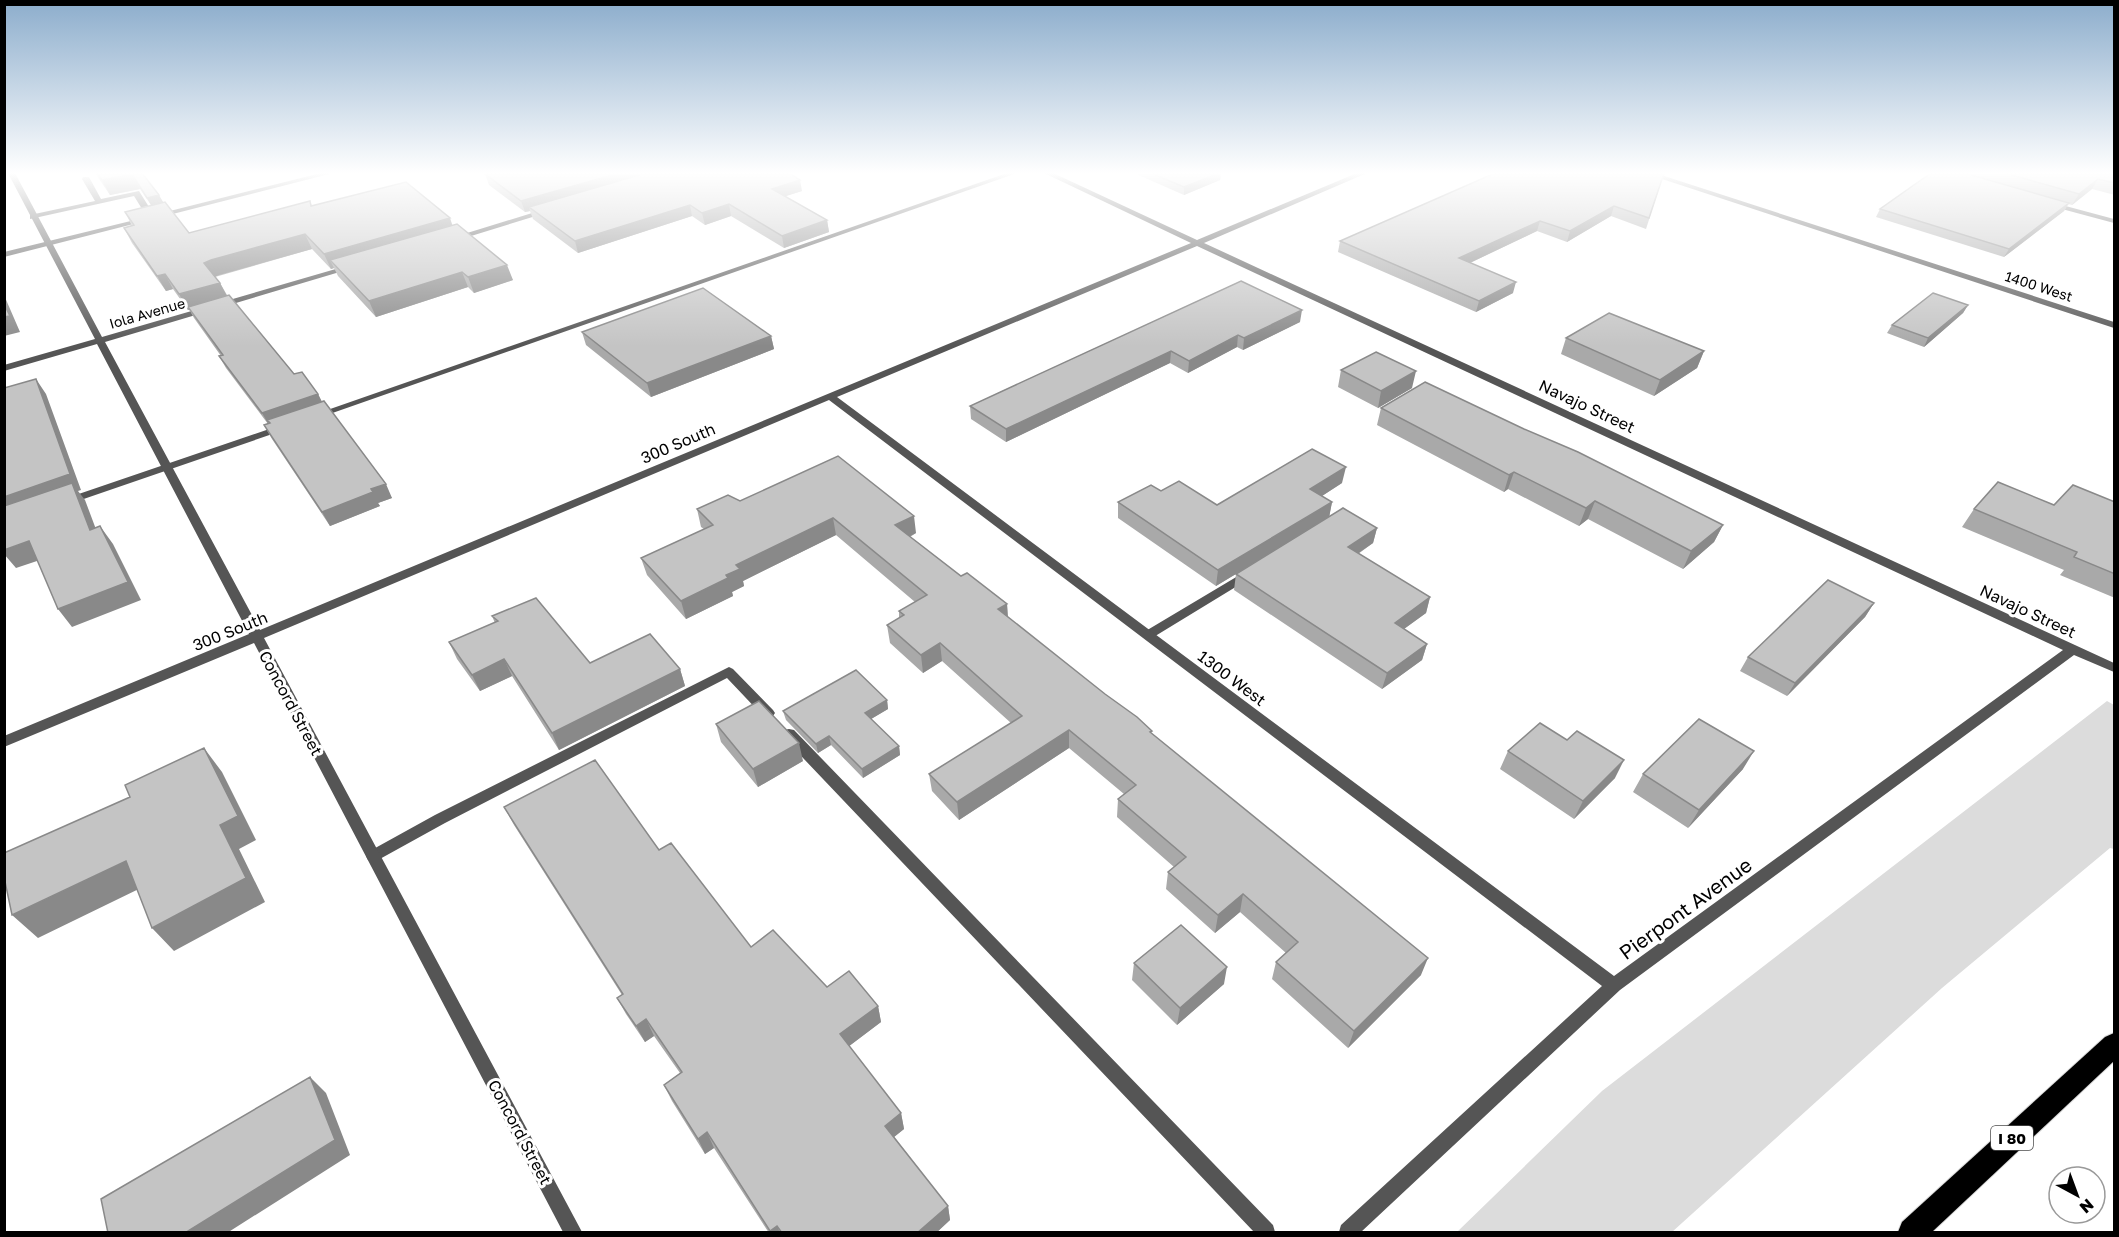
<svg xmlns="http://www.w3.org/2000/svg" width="2119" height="1237" font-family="'Golos Text',sans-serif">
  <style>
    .green { fill: #dcdcdc }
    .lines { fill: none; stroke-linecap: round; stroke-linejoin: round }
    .highway-casing { stroke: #dbdbdb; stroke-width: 2 }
    .lane { fill: #555; fill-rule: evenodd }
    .street { fill: #555; fill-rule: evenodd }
    .highway { fill: #000; fill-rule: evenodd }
    .wall { fill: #a9a9a9 }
    .shaded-wall { fill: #898989 }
    .building { fill: #c4c4c4; stroke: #898989; stroke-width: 1.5 }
    .labels { text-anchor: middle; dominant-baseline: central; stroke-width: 6; stroke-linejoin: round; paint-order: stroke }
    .far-street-label { font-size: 14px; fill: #000; stroke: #fff }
    .shield { fill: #fff; stroke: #4c4c4c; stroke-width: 1.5 }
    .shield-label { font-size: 15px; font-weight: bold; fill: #000 }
    .street-label { font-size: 16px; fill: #000; stroke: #fff }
    .near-street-label { font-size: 20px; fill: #000; stroke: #fff }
  </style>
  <rect width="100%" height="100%" fill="#fff"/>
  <path class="green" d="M2107,701l7,4v144l-4,-1 -168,140 -270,244h-215l145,-141z"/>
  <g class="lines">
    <defs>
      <path id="highway" d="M2114,1033v28l-182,171h-34l4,-10 203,-185z"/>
    </defs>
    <use href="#highway" class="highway-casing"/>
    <path class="lane" d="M321,173h12l-329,84v-5l143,-35 -13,-21 -104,23v-4l65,-14 -13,-22 1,-2h6l12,22 38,-8 15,24z
      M1007,173h10l-696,244 -3,1 -5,-3z
      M2047,201l67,18v4l-67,-18z
      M284,424l5,3 -2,2 -215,74h-8l-1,-2 1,-2z
      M1248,570l4,1 2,3 -2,3 -100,61h-8l-2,-3 2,-3z
      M729,667l4,2 40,41 2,3 -2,3h-10l-36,-38 -282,145 -67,37 -5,2 -5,-2 -2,-4 2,-4 67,-37z
      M789,729l5,1 479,495 2,7h-21l-470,-494 -2,-4 2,-4z"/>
    <path class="street" d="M8,173h7l87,164 244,-71 7,2 -248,74 155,288 931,-387 -147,-70h9l144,67 160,-67h10l-163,70 910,420v9l-40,-17 -454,335 -259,242h-22l2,-7 261,-239 -773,-586 -565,238 318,594h-19l-309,-589 -250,104v-11l245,-102 -152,-290 -93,27v-6l91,-26zM1197,246l866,404 -449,326 -777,-579z
      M1644,173h11l459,149v6z
      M545,209l7,2 -94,29 -7,-2z"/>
    <use href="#highway" class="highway"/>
  </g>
  <path class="wall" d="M95,173h47l21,29 26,31 121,-32 2,5 140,19 61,55 -39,13 -6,-6 -92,30 -38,-41 -4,-8 -3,1 -19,-20 -97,28 5,6 7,12 67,79 24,20 4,8 70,96 -14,5 2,3 -50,20 -58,-87 -8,-14 4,-1 -42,-56 -7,-12h2l-27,-38 -5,-9 -1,1 -15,-21 -7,2 -34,-48 -8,-15 8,-2 -7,-14 26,-7 -11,-16 -30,6z
    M1134,173h87l-1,7 -36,15z
    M1664,173l-18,56 -35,-13 -44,26 -30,-11 -67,32 43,30 -37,19 -138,-60 2,-11z
    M1931,173h184v22l-23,-6 -20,16 -4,-1 -4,7 -60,46 -128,-40 4,-8z
    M485,174l317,17 -17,5 42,24 2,12 -45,16 -53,-32 -26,9 -13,-9 -114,37 -45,-34 -3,-8 -5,1 -36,-27z
    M1241,281l59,41 -57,28 -6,-3 -49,26 -18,-10 -164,79 -35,-23 -1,-13z
    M1968,305l-5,8 -39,34 -37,-14 5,-8z
    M582,332l189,4 3,13 -123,48 -65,-52z
    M1566,338l138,13 -7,17 -43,28 -93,-42z
    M1341,370l71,18 -34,20 -40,-21z
    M1381,408l342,117 -9,17 -31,27 -95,-50 -9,7 -71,-37 -4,3 -127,-67z
    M1342,483l-20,13 10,6 -3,15 48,11 -4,15 -15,11 72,43 -4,16 -22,16 23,15 -5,16 -40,29 -148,-99 2,-16 23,-14 -43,26 -98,-68v-16l43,-11 56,14z
    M740,501l176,32 -6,4 51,39 46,28 1,13 144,117 269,241 -73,73 -76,-69 4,-17 10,-9 -46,-41 -25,21 -49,-44 2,-17 6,-5 -57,-50 1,-18 6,-5 -55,-46 -110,72 -27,-29 -3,-17 82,-51 -69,-62 -19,12 -33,-30 -3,-18 12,-7v-7l16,-9 -79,-67 -93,46 1,5 -12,6 1,4 -47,23 -39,-44 -6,-17 63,-29 -3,-2 -4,-18z
    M2115,502v96l-55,-23 4,-5 -102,-43 12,-18z
    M1874,603l-9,14 -78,79 -47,-25 8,-14z
    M492,616l98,47 90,6 5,17 -126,64 -47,-74 -32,15 -23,-32 -8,-17 46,-19z
    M887,700l1,9 -17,10 28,27 1,9 -37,23 -32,-33 -13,8 -32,-33 -3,-9z
    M716,724l87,37 -45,26 -37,-45z
    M1508,751l107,27 -41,41 -74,-50z
    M1743,769l-55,59 -55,-36 10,-18z
    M504,807l155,43 92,97 76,40 51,19 3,16 -32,24 52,67 3,16 -10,8 54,69 2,14 -14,13h-167l-55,-85 -9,6 -33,-53 -8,-16 16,-12 -26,-37 -9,6 -19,-28 -9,-16 5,-3 -108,-170z
    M1134,963l90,21 -47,41 -45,-45z"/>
  <path class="shaded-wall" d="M619,173h41l-131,34 1,4 -5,1 -4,-11z
    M1219,173h2l-1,7 -36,15v-8z
    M132,174l8,15 -30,6 -8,-15z
    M2098,179l-6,10 -20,16 7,-11z
    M800,180l2,11 -28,9 -2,-11z
    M159,195l8,14 -12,3 -8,-14z
    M2069,203l-5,8 -60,46 5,-8z
    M729,204l2,12 -26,9 -3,-12z
    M690,205l2,11 -114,37 -3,-12z
    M1614,206l-3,10 -44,26 3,-11z
    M450,218l5,15 -125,27 4,8 -3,1 -7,-15z
    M827,220l2,12 -45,16 -2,-12z
    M1540,221l-3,10 -80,38 2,-11z
    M305,234l7,15 -93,26 -7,3 -8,-15 7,-3z
    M507,265l6,15 -39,13 -6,-16z
    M462,272l6,15 -92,30 -7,-16z
    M165,274l8,15 -7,2 -9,-15z
    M1516,282l-3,11 -37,19 3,-11z
    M220,283l8,15 -40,12 -9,-16z
    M4,295l16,37 -16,4z
    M1968,305l-5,8 -39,34 4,-9z
    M1302,310l-2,12 -57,28 1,-12z
    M1238,335l-1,12 -49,26 1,-12z
    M771,336l3,13 -123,48 -4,-14z
    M1171,351l-1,12 -164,79v-13z
    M1704,351l-7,17 -43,28 6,-16z
    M1416,371l-4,17 -34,20 3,-17z
    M36,379l10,15 35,96 -3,1 7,9 18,48 -99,-31v-20z
    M318,394l6,12 -57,14 3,5h-1l-7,-12z
    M1346,467l-4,16 -34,22 2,-16z
    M1514,472l-6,17 -4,3 5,-17z
    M386,484l6,14 -14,5 2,3 -50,20 -8,-14 49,-23z
    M1595,501l-7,18 -9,7 7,-18z
    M1332,502l-3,16 -113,68 2,-16z
    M914,516l2,17 -19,10 -2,-18z
    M833,518l3,17 -93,46 1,5 -12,6 1,4 -47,23 -5,-18 45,-26 10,-10z
    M1723,525l-9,17 -31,27 8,-18z
    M100,526l13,18 28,56 -69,27 -14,-18z
    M1377,528l-4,15 -29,20 4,-16z
    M29,541l14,18 -27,9 -12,-14v-4z
    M1430,597l-4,16 -36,26 5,-16z
    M1874,603l-9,14 -78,79 8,-13z
    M1007,604l1,18 -10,-13z
    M940,643l2,18 -19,12 -2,-18z
    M1427,644l-5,16 -40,29 5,-16z
    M504,659l8,17 -32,15 -8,-16z
    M680,669l5,17 -126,64 -7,-17z
    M887,700l1,9 -22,13 -1,-9z
    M1069,730v18l-110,72 -2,-18z
    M829,736l2,9 -13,8 -2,-9z
    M799,743l4,18 -45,26 -5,-18z
    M899,746l1,9 -37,23 -1,-9z
    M204,748l18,24 34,68 -17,9 26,53 -91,49 -22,-23 68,-103z
    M1754,751l-11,18 -55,59 11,-18z
    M1624,760l-9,18 -41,41 9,-18z
    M126,861l21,24 -109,53 -26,-23z
    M1243,894l-3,18 -25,21 3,-18z
    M1428,958l-7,17 -73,73 6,-17z
    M1227,967l-3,17 -47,41 3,-17z
    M878,1006l3,16 -37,28 -4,-16z
    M646,1019l8,17 -9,6 -9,-16z
    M310,1077l16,16 24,62 -123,78h-42z
    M901,1113l3,16 -15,12 -4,-15z
    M707,1132l7,16 -9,6 -7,-15z
    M948,1206l2,14 -14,13h-19z
    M777,1226l3,7h-9l-1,-2z"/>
  <path class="building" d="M97,173h45l17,22 -12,3 -15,-24 -30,6z
    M489,173h130l-98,28 -36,-27z
    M646,173h143l11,7 -28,9 55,31 -45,16 -53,-32 -27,9 -12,-8 -115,36 -46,-34z
    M1151,173h68l-35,14z
    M1495,173h169l-15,45 -35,-12 -44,25 -30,-10 -81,37 57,24 -37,19 -139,-60z
    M1931,173h33l105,30 -60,46 -129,-40z
    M2005,173h110v10l-17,-4 -19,15z
    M406,182l44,36 -126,36 -19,-20 -94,26 -7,3 16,20 -41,11 -14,-20 -8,2 -33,-48 10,-3 -9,-13 40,-10 24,31 121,-32 1,5z
    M457,224l50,41 -39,12 -6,-5 -93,29 -39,-41z
    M1241,281l61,29 -58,28 -6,-3 -49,26 -18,-10 -165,78 -36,-23z
    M703,288l68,48 -124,47 -65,-51z
    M1933,293l35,12 -40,33 -36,-13z
    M229,295l65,79 8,-2 16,22 -56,19 -43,-57 4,-1 -35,-48z
    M4,304l6,12 -6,1z
    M1609,313l95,38 -44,29 -94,-42z
    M1376,352l40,19 -35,20 -40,-21z
    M36,379l34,95 -66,23v-109z
    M1425,382l99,47 54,23 145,73 -32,26 -96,-50 -9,7 -72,-36 -5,3 -128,-67z
    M324,401l62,83 -15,5 2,3 -51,20 -58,-87 6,-2 -3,-3z
    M1312,449l34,18 -36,22 22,13 -114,68 -100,-68 33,-17 10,6 18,-10 38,24z
    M838,456l76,60 -19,9 66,51 6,-3 40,31 -9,5 107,85 32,23 15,14 -2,1 278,226 -74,73 -78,-69 22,-20 -55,-48 -25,21 -50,-43 18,-15 -68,-58 18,-14 -67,-55 -112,72 -28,-28 93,-58 -82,-73 -19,12 -34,-30 17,-10 -5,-4 28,-16 -94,-77 -97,47 4,4 -14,6 2,3 -47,23 -40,-43 72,-33 -16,-16 31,-14 12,6z
    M1998,482l56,23 19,-20 42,17v72l-41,-17 3,-5 -103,-43z
    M72,483l18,47 10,-4 28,56 -70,27 -29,-68 -25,9v-44z
    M1343,508l34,20 -29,19 82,50 -35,26 32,21 -40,29 -151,-99z
    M1828,580l46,23 -79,80 -47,-26z
    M536,598l54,65 60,-29 30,35 -128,64 -48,-74 -32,16 -23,-33 49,-21 -6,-5z
    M856,670l31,30 -22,13 34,33 -37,23 -33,-33 -13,8 -33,-33z
    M759,701l40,42 -46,26 -37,-45z
    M1699,719l55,32 -55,59 -56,-36z
    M1540,723l27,17 10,-9 47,29 -41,41 -75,-50z
    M204,748l34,68 -18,9 26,53 -94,50 -26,-67 -114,54 -8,-38v-24l126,-56 -5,-12z
    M595,760l64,90 12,-7 80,104 22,-17 54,57 22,-16 29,35 -38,28 61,79 -16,13 63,80 -31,27h-135l-5,-7 -7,5 -63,-99 -9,7 -34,-54 18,-13 -36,-53 -10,7 -19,-28 6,-4 -119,-187z
    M1181,925l46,42 -47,41 -46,-45z
    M310,1077l25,63 -150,93h-77l-7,-34z"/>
  <linearGradient id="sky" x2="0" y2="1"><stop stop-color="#8cadcc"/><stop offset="0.5" stop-color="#fff"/><stop offset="1" stop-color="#fff" stop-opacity="0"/></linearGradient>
  <rect width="2119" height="346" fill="url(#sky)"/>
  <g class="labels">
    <g class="far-street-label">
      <text transform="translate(2039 286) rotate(18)">1400 West</text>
      <text transform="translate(147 313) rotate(-16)">Iola Avenue</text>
    </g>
    <rect class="shield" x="1991" y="1126" width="42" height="24" rx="4.5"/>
    <g class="shield-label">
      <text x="2012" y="1138">I 80</text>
    </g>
    <g class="street-label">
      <text transform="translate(1587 406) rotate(25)">Navajo Street</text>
      <text transform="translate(678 443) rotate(-23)">300 South</text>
      <text transform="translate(2028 611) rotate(25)">Navajo Street</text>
      <text transform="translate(230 631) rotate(-22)">300 South</text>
      <text transform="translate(1232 678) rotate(37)">1300 West</text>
      <text transform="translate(291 703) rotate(62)">Concord Street</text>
      <text transform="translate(520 1132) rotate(62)">Concord Street</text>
    </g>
    <g class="near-street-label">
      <text transform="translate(1685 908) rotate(-36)">Pierpont Avenue</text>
    </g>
  </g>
  <rect width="2119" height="1237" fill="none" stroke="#000000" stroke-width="12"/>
  <g transform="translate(2077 1195) rotate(139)"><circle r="28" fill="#ffffff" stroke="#999999" stroke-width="1.5"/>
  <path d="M0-4.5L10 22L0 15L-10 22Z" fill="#000000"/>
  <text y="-9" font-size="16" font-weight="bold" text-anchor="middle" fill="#000000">N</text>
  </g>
</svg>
